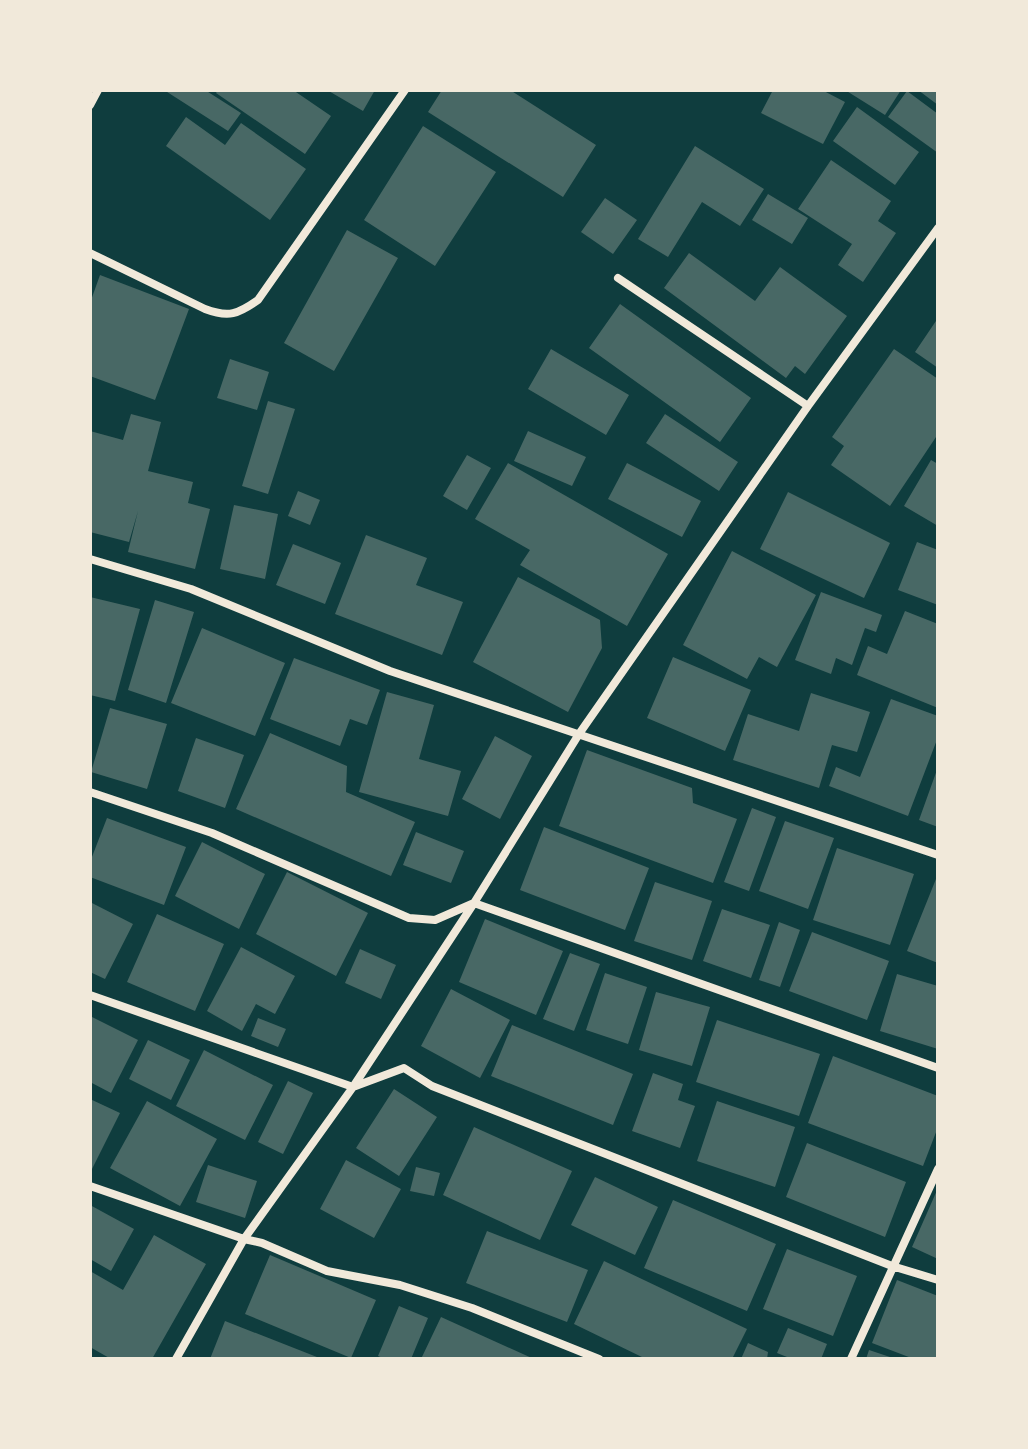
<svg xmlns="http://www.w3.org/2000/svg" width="1028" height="1449" font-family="Commissioner,sans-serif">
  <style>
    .building { fill: #486865 }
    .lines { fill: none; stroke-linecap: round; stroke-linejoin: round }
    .minor { stroke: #f1e9da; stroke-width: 8 }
  </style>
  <rect width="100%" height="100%" fill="#0f3d3e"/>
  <path class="building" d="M164,90h41l36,23 -13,18z
    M218,90h75l38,26 -26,38 -89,-61z
    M327,90h48l-12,21z
    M442,90h68l86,55 -33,52 -135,-85z
    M773,90h49l23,12 -22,42 -62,-31z
    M845,90h56l-16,25z
    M918,90h20v15z
    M907,91l31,23v39l-50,-36z
    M857,107l62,45 -24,33 -62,-44z
    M186,117l39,28 16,-22 65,46 -36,51 -104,-74z
    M423,126l73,46 -61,94 -71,-46z
    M695,146l69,43 -24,37 -38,-24 -34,55 -30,-18z
    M831,160l60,41 -13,20 18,12 -33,49 -25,-17 14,-21 -54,-35z
    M768,194l40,24 -16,26 -40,-24z
    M605,198l32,22 -24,34 -32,-22z
    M347,230l51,28 -64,113 -50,-28z
    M689,253l66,48 25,-34 67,49 -42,58 -10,-8 -9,12 -122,-90z
    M100,275l89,34 -34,91 -65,-24v-73z
    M620,304l131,94 -31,44 -131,-94z
    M938,318v50l-23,-16z
    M551,349l78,46 -23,40 -78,-46z
    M894,349l44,30v55l-48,72 -59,-41 13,-19 -12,-9z
    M230,359l39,13 -12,38 -40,-12z
    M268,401l27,8 -27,85 -26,-8z
    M131,414l30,8 -13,49 45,11 -5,21 22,6 -15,60 -67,-17 10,-41 -9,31 -39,-10v-101l33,9z
    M665,414l73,48 -19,29 -73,-48z
    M528,431l58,26 -14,29 -58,-25z
    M467,455l24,13 -24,42 -24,-14z
    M931,460l7,4v62l-34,-20z
    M508,463l160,91 -41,72 -107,-61 10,-15 -55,-31z
    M627,463l74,38 -19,36 -74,-38z
    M298,491l22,9 -10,25 -22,-9z
    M788,492l102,51 -26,55 -104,-49z
    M234,505l44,9 -13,65 -45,-10z
    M366,535l61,23 -11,27 47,17 -21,53 -107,-41z
    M917,542l21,8v55l-40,-15z
    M293,544l48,19 -16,41 -49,-19z
    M732,551l84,44 -39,72 -18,-10 -12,22 -64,-34z
    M518,577l82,43 2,28 -34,64 -95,-50z
    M821,592l61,23 -6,17 -11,-4 -13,37 -16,-7 -5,16 -36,-14z
    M90,597l50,12 -25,92 -25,-6z
    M155,600l39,12 -28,91 -38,-13z
    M905,611l33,13v84l-81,-33 11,-29 19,8z
    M202,628l83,35 -30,73 -84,-33z
    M673,657l78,33 -26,61 -78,-33z
    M294,658l86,32 -13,35 -17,-6 -10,27 -70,-27z
    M387,692l47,13 -15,54 42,12 -13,45 -89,-24z
    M811,693l59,19 -13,40 -25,-7 -13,43 -86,-28 15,-46 51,17z
    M891,699l47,17v21l-30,79 -79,-30 7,-19 24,10z
    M110,708l57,16 -20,65 -56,-17z
    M270,733l77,33 -1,26 69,30 -24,54 -155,-67z
    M495,736l37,20 -32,63 -38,-20z
    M196,738l48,17 -19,53 -47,-17z
    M587,750l105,38 1,15 44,16 -24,64 -154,-57z
    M938,767v60l-19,-7z
    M752,808l24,9 -27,74 -25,-9z
    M107,818l79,29 -22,58 -74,-28v-15z
    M785,821l49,17 -26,71 -49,-18z
    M544,827l105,41 -24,62 -105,-40z
    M416,832l48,19 -13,32 -48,-18z
    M202,842l63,32 -26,55 -64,-33z
    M837,848l77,26 -24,71 -77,-25z
    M287,872l81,41 -32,63 -80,-42z
    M938,874v89l-31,-12z
    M655,882l57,19 -20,59 -58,-19z
    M90,902l43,22 -28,55 -15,-7z
    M722,909l48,16 -19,53 -48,-17z
    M157,914l67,30 -29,67 -68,-29z
    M485,919l78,32 -27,64 -77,-33z
    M779,922l21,8 -20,57 -21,-7z
    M812,932l77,29 -22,59 -78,-29z
    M241,947l54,29 -20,38 -19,-10 -14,27 -35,-20z
    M360,949l36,16 -15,34 -36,-16z
    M570,953l30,11 -26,67 -31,-12z
    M605,973l42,14 -19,57 -42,-14z
    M897,974l41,12v63l-58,-18z
    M451,989l59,31 -30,58 -59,-32z
    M656,992l54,15 -18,59 -53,-16z
    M90,1016l48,24 -27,53 -21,-11z
    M258,1018l28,11 -8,18 -27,-11z
    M717,1020l103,34 -21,62 -103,-34z
    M512,1025l121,49 -20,51 -122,-49z
    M148,1040l42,20 -19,40 -42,-21z
    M204,1050l69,35 -28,55 -69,-34z
    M833,1056l105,40v31l-15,39 -115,-43z
    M653,1073l30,11 -5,16 17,6 -15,42 -48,-17z
    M288,1081l25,12 -30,61 -25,-12z
    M394,1089l43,28 -38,59 -43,-28z
    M90,1099l30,14 -30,60z
    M147,1101l70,38 -37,67 -70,-38z
    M717,1101l78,26 -20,60 -78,-26z
    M474,1127l98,44 -32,69 -97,-45z
    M807,1143l99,39 -21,55 -99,-40z
    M346,1160l55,29 -27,49 -54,-29z
    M208,1165l49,16 -12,37 -49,-16z
    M416,1167l24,6 -6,23 -24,-5z
    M595,1177l63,30 -23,48 -64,-30z
    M938,1188v71l-26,-12z
    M673,1200l103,44 -29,67 -103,-43z
    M90,1205l44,24 -23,42 -21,-12z
    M487,1231l101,39 -21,52 -101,-39z
    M154,1235l52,29 -54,95h-41l-21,-12v-76l33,19z
    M787,1249l70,27 -24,60 -70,-27z
    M270,1255l106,45 -25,58 -106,-44z
    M604,1261l143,68 -15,30h-86l-72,-35z
    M897,1280l41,16v63h-24l-42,-16z
    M399,1306l29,12 -17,41h-26l-7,-3z
    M441,1317l93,42h-113z
    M225,1321l97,38h-112z
    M788,1328l39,16 -6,15h-29l-15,-6z
    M748,1343l20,9 -1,7h-26z
    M869,1350l24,8v1h-27z"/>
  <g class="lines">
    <path class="minor" d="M90,105l8,-15
      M90,253l115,56c24,9 33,5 53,-9l147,-210
      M618,278l190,128
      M90,559l101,30 199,82 548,184
      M90,792l122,41 197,85 26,2 39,-17 464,165
      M90,995l263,92 51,-19 28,18 460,180 46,14
      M90,1186l154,53 18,4 65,28 73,14 72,23 127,51
      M176,1359l68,-120 109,-152 121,-184 105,-169 229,-328 130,-178
      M851,1359l87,-190"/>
  </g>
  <rect width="1028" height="1449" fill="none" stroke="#f1e9da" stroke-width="184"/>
</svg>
